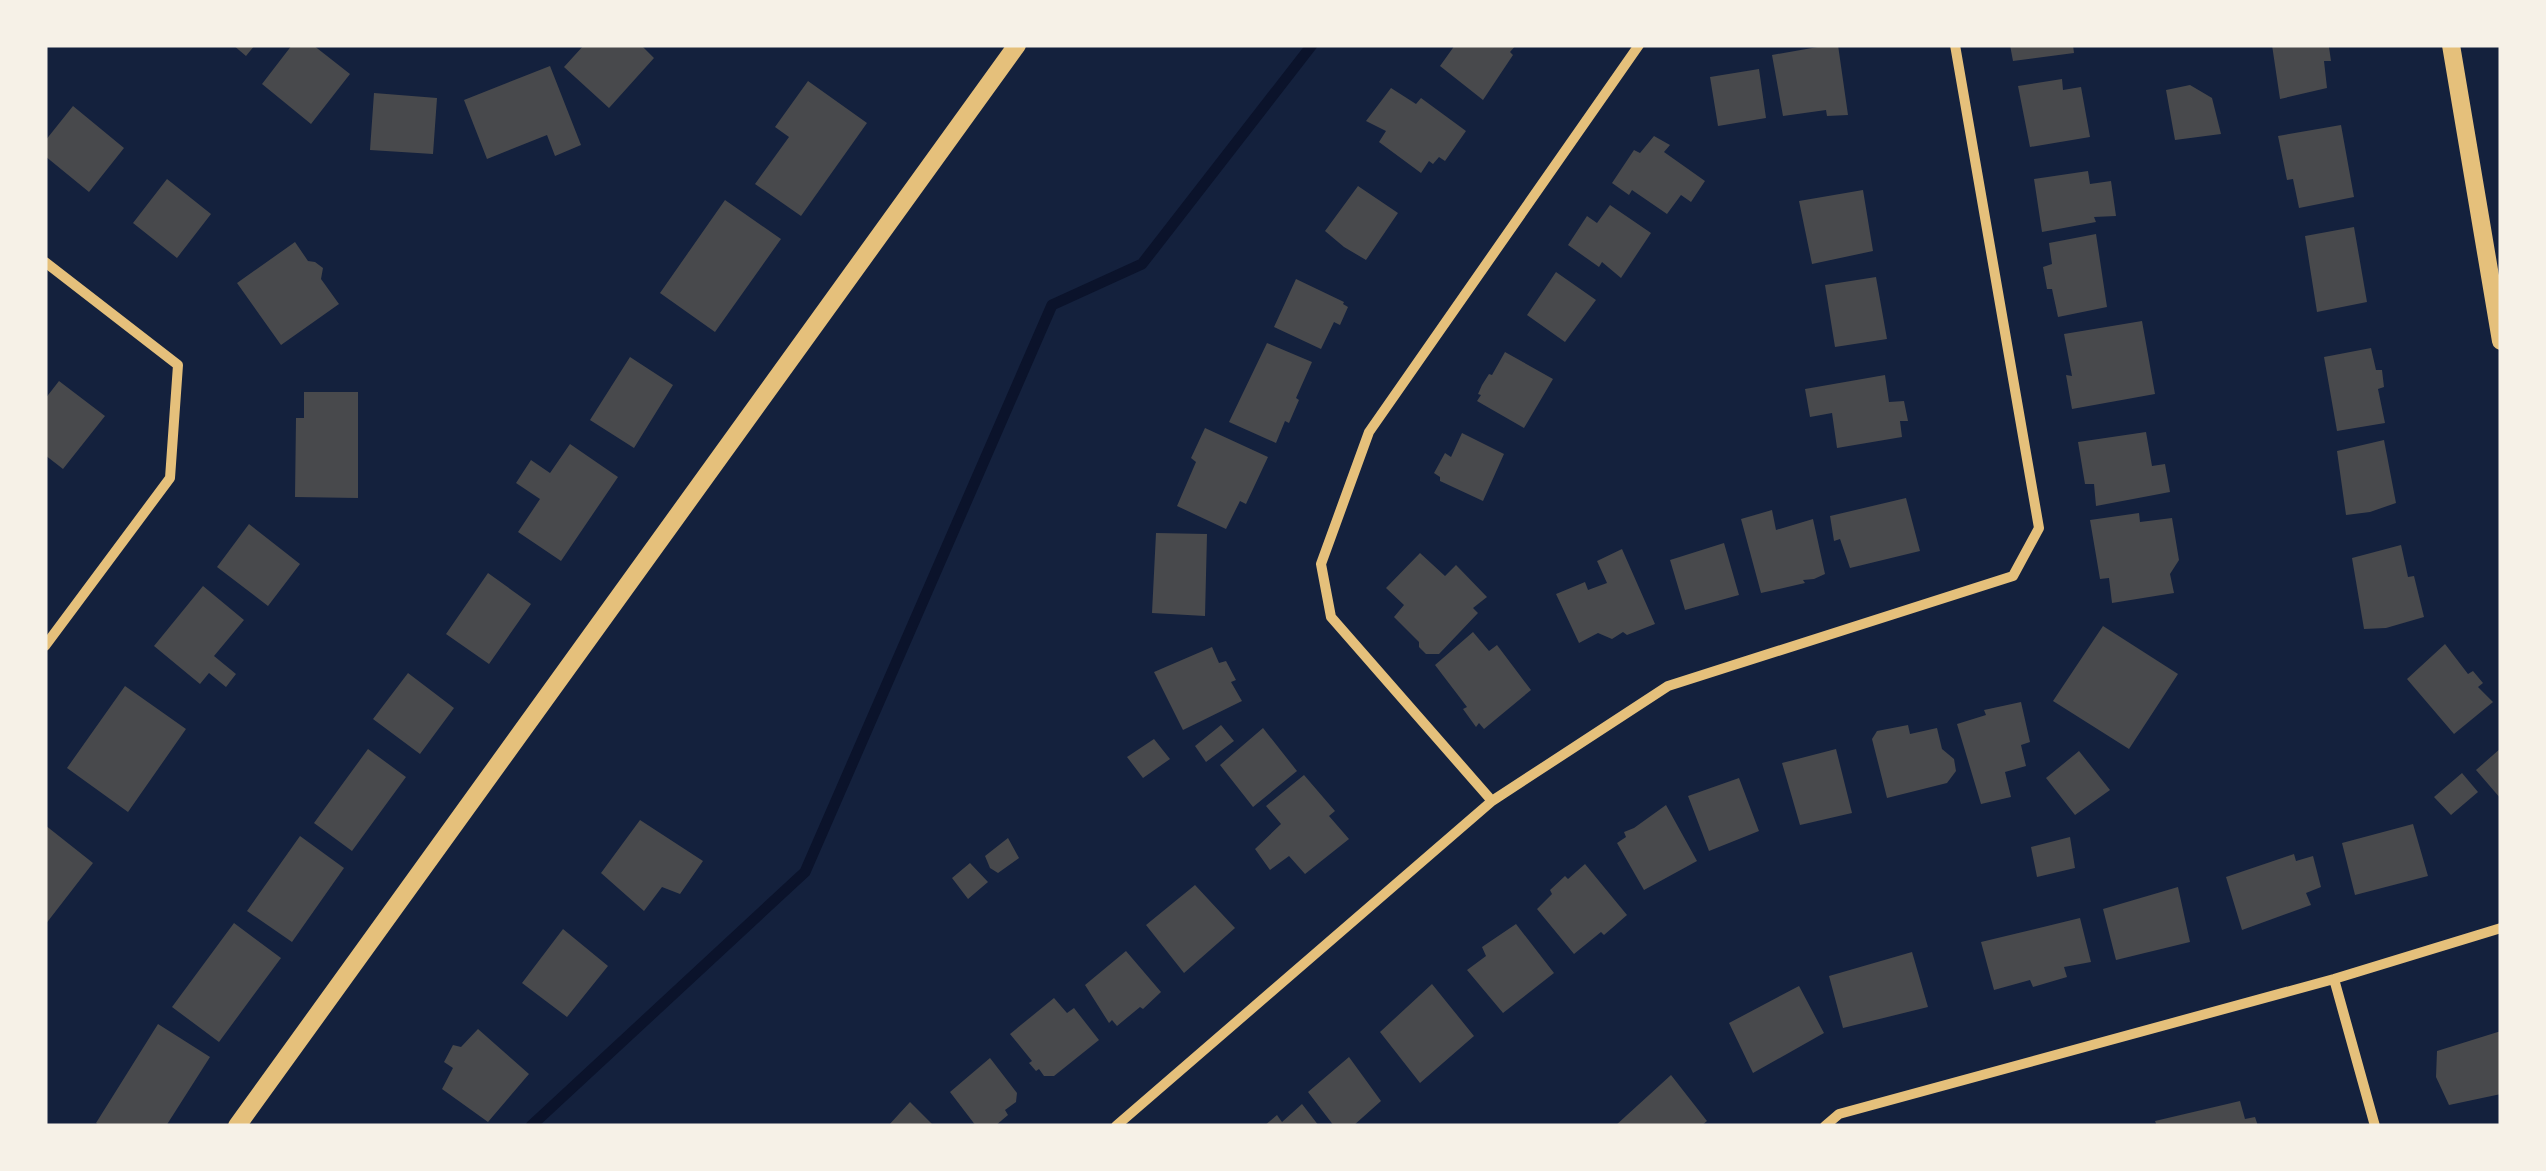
<svg xmlns="http://www.w3.org/2000/svg" width="2546" height="1171" font-family="Mulish,sans-serif">
  <style>
    .lines { fill: none; stroke-linecap: round; stroke-linejoin: round }
    .stream { stroke: #0b132b; stroke-width: 11 }
    .building { fill: #48494c }
    .minor { stroke: #e5c07b; stroke-width: 10 }
    .tertiary { stroke: #e5c07b; stroke-width: 18 }
  </style>
  <rect width="100%" height="100%" fill="#14213d"/>
  <g class="lines">
    <path class="stream" d="M531,1126l274,-254 247,-567 90,-41 170,-219"/>
  </g>
  <path class="building" d="M233,45h22l-9,11z
    M292,45h21l37,29 -39,50 -49,-40z
    M584,45h57l13,13 -45,50 -45,-41z
    M1455,45h61l-6,7 3,3 -30,45 -43,-34z
    M1829,45h9l10,70 -21,1 -1,-6 -43,6 -11,-61z
    M2010,45h63l1,8 -61,8z
    M2272,45h50v2h7l2,14h-7l3,27 -47,11z
    M550,66l31,79 -26,11 -8,-21 -60,24 -23,-59z
    M1759,69l7,49 -48,8 -8,-49z
    M2062,79l1,11 18,-3 9,50 -60,10 -12,-61z
    M808,81l59,42 -66,93 -46,-32 34,-47 -14,-10z
    M2190,85l22,13 9,36 -46,6 -9,-50z
    M1391,88l25,16 5,-6 45,33 -21,30 -6,-4 -6,7 -4,-3 -8,12 -42,-31 7,-11 -20,-10z
    M374,93l63,5 -4,56 -63,-4z
    M73,106l51,42 -35,44 -44,-36v-15z
    M2341,125l13,72 -55,11 -6,-29 -6,1 -9,-44z
    M1654,136l16,9 -6,7 41,29 -14,21 -10,-7 -14,19 -35,-24 -3,5 -17,-12 22,-33 6,3z
    M2088,171l2,13 21,-3 5,35 -22,1 2,5 -54,10 -8,-53z
    M167,179l44,35 -34,44 -44,-35z
    M1358,186l40,27 -32,47 -22,-13 -19,-16z
    M1863,190l10,61 -61,13 -13,-63z
    M725,200l56,39 -66,93 -55,-39z
    M1610,205l41,28 -30,45 -19,-16 -3,5 -31,-22 19,-29 10,7z
    M2354,227l13,75 -50,10 -12,-76z
    M2096,234l11,73 -49,10 -6,-28h-5l-4,-22 9,-3 -3,-21z
    M295,242l13,19 7,1 8,6 -2,11 18,25 -58,41 -44,-62z
    M1556,272l40,28 -31,42 -38,-27z
    M1876,277l11,62 -52,8 -10,-62z
    M1296,279l48,23 -1,2 5,3 -8,18 -6,-3 -13,27 -47,-22z
    M2142,321l13,73 -83,15 -6,-34 6,1 -8,-42z
    M1267,343l45,19 -16,36 3,2 -10,23 -4,-2 -9,22 -47,-21z
    M2371,348l5,22h6l2,17 -6,2 7,34 -48,8 -13,-74z
    M1505,352l48,27 -29,49 -47,-27 4,-6 -3,-1 4,-9 7,-11 3,1z
    M630,357l43,28 -39,63 -44,-28z
    M1885,375l4,27 15,-1 4,20h-8l2,16 -65,11 -5,-35 -22,4 -5,-28z
    M59,381l46,35 -42,53 -18,-14v-56z
    M304,392h54v106l-63,-1 1,-79h8z
    M1205,428l63,29 -22,47 -6,-3 -14,28 -49,-23 19,-44 -5,-4z
    M2146,432l6,34 13,-2 5,28 -74,14 -2,-22h-9l-7,-42z
    M1462,433l42,21 -21,47 -43,-20v-4l-6,-4 11,-20 6,4z
    M2384,440l12,63 -26,9 -24,3 -9,-64z
    M570,444l48,33 -57,84 -43,-29 22,-33 -24,-16 15,-23 19,13z
    M1906,498l14,53 -70,17 -10,-29 -6,2 -4,-25z
    M1772,510l4,20 37,-11 12,55 -11,5 -11,1 2,3 -44,10 -20,-74z
    M2139,513l1,9 32,-4 7,42 -9,14 4,19 -62,10 -3,-25 -9,1 -10,-59z
    M249,524l51,40 -32,42 -51,-39z
    M1156,533l51,1 -2,82 -53,-3z
    M1724,543l15,52 -54,15 -15,-50z
    M2401,545l7,32 6,-1 10,41 -38,11 -22,1 -12,-71z
    M1622,549l33,75 -28,11 -4,-3 -11,7 -14,-6 -19,10 -23,-49 29,-12 3,8 19,-7 -10,-22z
    M1420,553l25,23 11,-11 31,32 -14,11 5,5 -39,41h-13l-7,-7v-5l-25,-25 10,-12 -18,-17z
    M488,573l43,31 -42,60 -43,-30z
    M203,586l41,34 -30,36 22,18 -10,13 -17,-14 -9,11 -46,-38z
    M2103,626l75,48 -49,75 -76,-48z
    M1473,632l16,19 8,-6 34,45 -47,39 -5,-6 -3,4 -13,-18 4,-2 -32,-42z
    M2445,644l23,30 5,-3 10,12 -5,4 15,15 -39,32 -47,-55z
    M1212,647l7,16 7,-2 10,19 -5,2 11,19 -59,29 -29,-58z
    M408,673l46,35 -34,46 -47,-35z
    M125,686l61,43 -58,83 -61,-44z
    M2021,702l9,40 -9,3 5,21 -21,6 6,25 -30,7 -24,-80 29,-9 -2,-5z
    M1221,725l13,16 -28,21 -11,-16z
    M1908,725l2,9 27,-6 5,21 12,10 2,12 -9,12 -60,15 -15,-59 5,-8z
    M1263,728l34,43 -44,36 -33,-42z
    M1154,739l16,20 -27,19 -16,-21z
    M2501,748v51l-25,-29z
    M368,749l38,28 -54,74 -38,-28z
    M1836,749l16,64 -52,12 -18,-62z
    M2079,751l31,39 -35,25 -29,-37z
    M2462,773l16,19 -27,23 -17,-18z
    M1304,775l31,36 -6,5 20,23 -44,35 -16,-18 -19,14 -15,-21 26,-25 -15,-18z
    M1739,778l20,53 -50,20 -21,-55z
    M1666,805l31,56 -53,29 -27,-47 9,-6 -2,-5 10,-4z
    M640,820l63,41 -23,33 -18,-7 -18,24 -43,-38z
    M2413,824l15,52 -73,19 -13,-52z
    M45,825l48,38 -48,62z
    M300,836l44,32 -52,74 -45,-31z
    M2070,837l5,31 -38,9 -6,-30z
    M1008,838l11,20 -21,15 -8,-5 -5,-12z
    M2294,854l2,7 17,-5 8,31 -15,6 5,12 -69,25 -16,-53z
    M970,863l18,19 -20,17 -16,-21z
    M1585,864l42,51 -23,20 -3,-3 -27,22 -37,-45 15,-15 -2,-4 15,-14 3,3z
    M1195,885l40,43 -51,45 -38,-48z
    M2178,887l12,55 -74,18 -13,-51z
    M2080,918l11,44 -27,5 3,10 -34,10 -3,-7 -36,10 -13,-48z
    M234,923l47,35 -62,84 -47,-35z
    M1516,924l38,49 -51,40 -36,-43 19,-14 -4,-9z
    M563,929l45,37 -41,51 -45,-34z
    M1126,951l35,41 -18,17 -3,-2 -23,19 -5,-6 -3,3 -24,-38z
    M1912,952l16,55 -85,21 -14,-52z
    M1432,984l42,52 -54,47 -40,-51z
    M1799,986l25,47 -71,40 -24,-50z
    M1054,998l13,15 7,-5 25,32 -45,36h-10l-5,-7 -3,2 -7,-8 3,-2 -22,-27z
    M158,1024l52,33 -44,69h-66l-4,-3z
    M478,1029l51,45 -41,48 -46,-33 11,-21 -9,-6 9,-17 8,2z
    M2501,1031v63l-52,11 -13,-28 1,-26z
    M1349,1057l32,44 -28,25h-19l-26,-34z
    M990,1058l27,35 -1,9 -11,8 3,5 -13,11h-19l-26,-34z
    M1671,1075l36,46 -6,5h-86z
    M2240,1101l5,18 10,-2 3,9h-101l-2,-5z
    M910,1102l24,24h-46z
    M1302,1104l17,22h-55l13,-11 5,7z"/>
  <g class="lines">
    <path class="minor" d="M45,262l133,103 -8,113 -125,168
      M1492,801l-161,-184 -10,-53 48,-132 270,-387
      M2334,979l41,147
      M1116,1126l376,-325 176,-115 345,-110 26,-48 -84,-483
      M1825,1126l14,-12 495,-135 167,-51"/>
    <path class="tertiary" d="M2451,45l50,296
      M237,1126l780,-1081"/>
  </g>
  <rect width="2546" height="1171" fill="none" stroke="#f6f1e7" stroke-width="95"/>
</svg>
